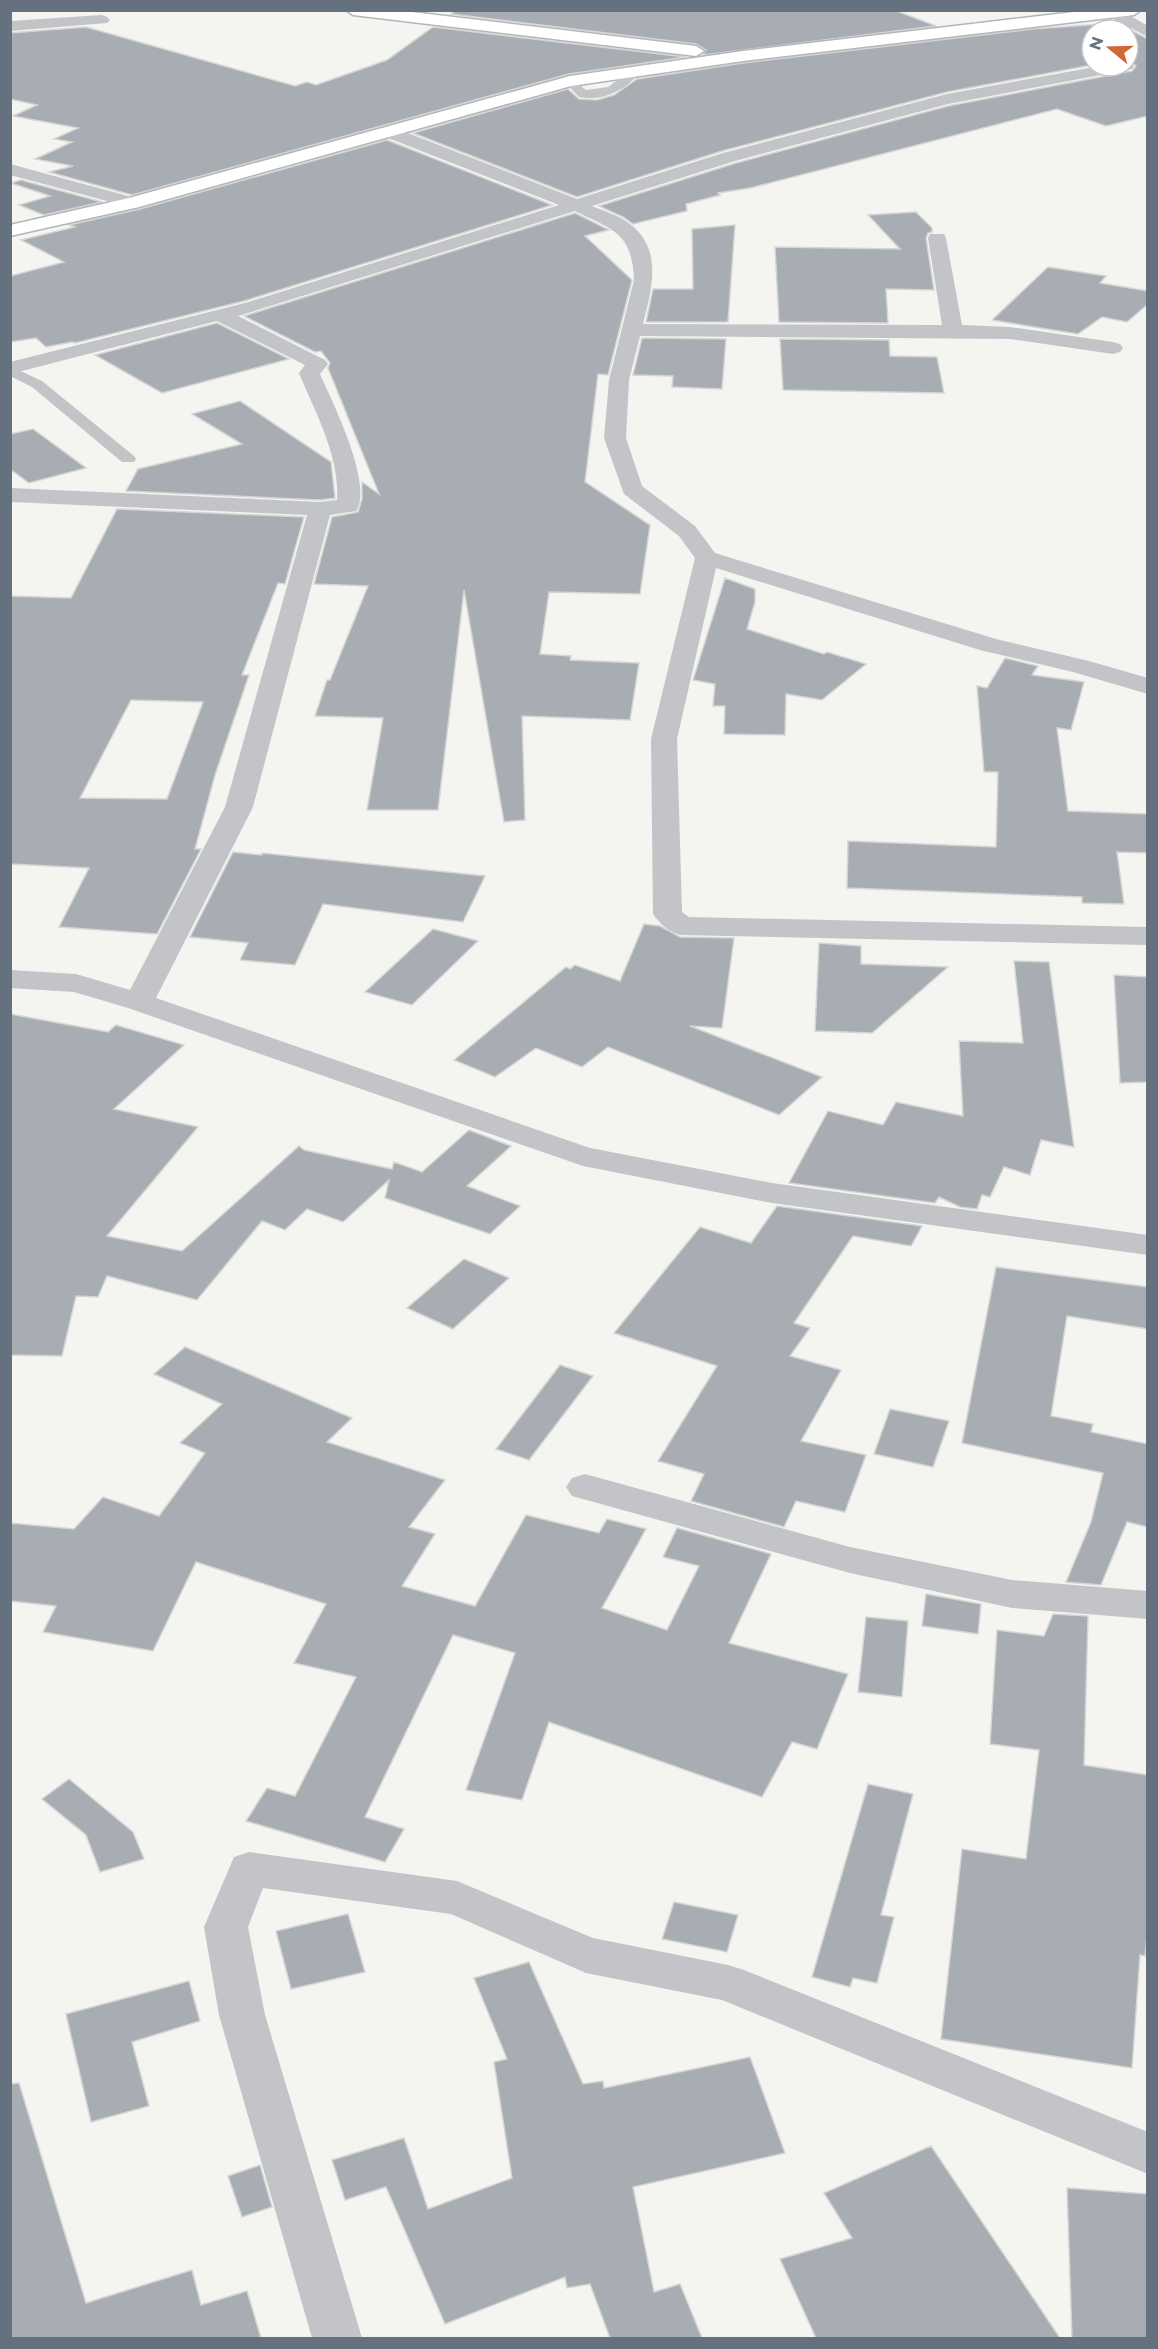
<svg xmlns="http://www.w3.org/2000/svg" width="1158" height="2349" font-family="Montserrat,sans-serif">
  <style>
    .building { fill: #a8adb3; stroke: #d5d5d3; stroke-width: 1.5; fill-rule: evenodd }
    .lines { fill: none; stroke-linecap: round; stroke-linejoin: round }
    .secondary-casing { stroke: #b2b6ba; stroke-width: 3 }
    .lane { fill: #c2c4c8; fill-rule: evenodd }
    .street { fill: #c2c4c8; fill-rule: evenodd }
    .secondary { fill: #fff; fill-rule: evenodd }
  </style>
  <rect width="100%" height="100%" fill="#f4f4f1"/>
  <path class="building" d="M456,10h438l42,16 -233,29 3,-5 -10,-6 -245,-30z
    M1117,23l31,16v77l-42,10 -49,-17 -307,79 -32,5 2,2 -34,9 1,7 -54,13 -10,-7 -24,-11 137,-43 212,-57 184,-35 4,-5 -8,-6v-30h-36v35l-145,27 -225,59 -145,46 -164,-64 155,-44 11,10 18,1 17,-5 23,-16 106,-16 289,-34z
    M86,27l209,59 12,-4 9,3 71,-25 46,-33 253,30 -117,17 -437,121 -83,-23 24,-6 -38,-7 37,-17 -18,-3 24,-11 -65,-12 24,-11 -27,-6v-66z
    M387,140l165,65 -308,96 -169,42 -3,-1 -26,5 -10,-9 -26,4v-66l54,-14 -43,-22 54,-13 -6,-2 71,-16z
    M21,180l81,22 -58,13 -25,-10 31,-9 -39,-13z
    M916,212l16,16v4l-4,1 -2,5 8,52 -48,-1 2,34 -109,-1 -4,-75 125,2 -32,-34z
    M575,213l34,17 -24,6 47,44 -24,95 -10,-1 -13,108 65,43 -10,69 -91,-2 -9,62 31,2 -1,4 69,3 -9,57 -108,-4 3,104 -21,2 -40,-232 -26,220h-71l16,-92 -68,-2 12,-36h3l38,-94 -54,-2 18,-67 26,-5 4,-13v-17l17,12 -51,-126 2,-5 -9,-12 -6,1 -71,-36z
    M735,225l-7,97h-82l7,-33h40l-1,-60z
    M1048,267l58,9 -6,7 48,8v13l-21,18 -25,-5 -24,17 -86,-14z
    M217,323l72,36 -127,34 -67,-38z
    M642,338l84,1 -4,50 -50,-2 1,-11 -40,-1z
    M780,339l109,1 1,16 47,1 7,36 -161,-3z
    M240,401l91,61 4,36 -15,2 -194,-9 12,-22 104,-25 -50,-30z
    M33,429l53,39 -57,15 -19,-14v-35z
    M117,509l187,8 -19,67 -7,-1 -36,92h7l-34,100 -20,74h6l-44,85 -98,-7 30,-59 -79,-4v-268l61,2zM131,700l72,2 -36,97 -87,-1z
    M725,578l30,11v13l-8,27 77,25 3,-2 39,12 -44,36 -36,-6 -1,41 -61,-1 1,-28h-12l2,-22 -22,-4z
    M1005,658l33,8 -6,9 52,7 -13,48 -14,-2 11,83 80,3v39l-31,-1 7,52 -42,-1v-6l-235,-9 1,-47 148,6 2,-75h-14l-7,-86 10,2z
    M233,852l29,3v-2l223,23 -22,46 -140,-18 -28,61 -55,-5 8,-17 -58,-6z
    M644,924l16,2 20,11 54,1 -12,90 -32,-2 132,51 -43,38 -171,-68 -26,20 -46,-19 -41,29 -41,-17 112,-93 4,2 5,-4 45,16z
    M433,929l45,12 -66,64 -47,-13z
    M819,943l42,3v18l87,3 -76,66 -57,-2z
    M1014,961l35,1 25,185 -33,-7 -11,35 -26,-8 -14,30 -8,-2 -5,14 -17,-2 -21,-10 -4,6 -146,-20 39,-72 55,14 13,-23 67,14 -4,-75 64,2z
    M1114,975l34,2v105l-28,1z
    M10,1014l98,18 8,-7 68,20 -70,64 84,18 -91,109 75,15 117,-105 5,4 88,19 2,-7 28,10 47,-42 42,16 -44,40 53,20 -30,28 -105,-36 4,-18 -46,42 -36,-13 -22,21 -23,-9 -65,79 -90,-24 -9,21 -22,-1 -14,60 -52,-1z
    M777,1206l145,20 -11,20 -58,-10 -59,87 16,5 -20,28 51,14 -40,71 65,14 -21,57 -49,-11 -12,26 -93,-26 13,-27 -46,-13 59,-95 -103,-33 86,-106 51,16z
    M464,1259l45,19 -56,51 -46,-21z
    M996,1267l152,20v42l-81,-13 -16,100 42,8 -2,8 57,12v83l-21,-5 -26,63 -35,-3 25,-60 12,-49 -141,-30z
    M185,1347l167,71 -25,24 118,38 -36,47 26,7 -33,52 73,20 51,-91 73,18 8,-14 39,10 -44,79 65,22 32,-64 -36,-9 14,-29 94,26 -42,89 119,31 -31,75 -25,-7 -30,55 -213,-75 -27,78 -56,-10 49,-137 -62,-18 -88,182 39,12 -19,33 -139,-41 21,-33 28,8 61,-119 -62,-14 32,-59 -130,-42 -43,89 -110,-19 13,-26 -46,-5v-78l64,6 29,-32 56,19 46,-63 -25,-10 42,-39 -68,-30z
    M560,1365l33,11 -64,84 -33,-11z
    M890,1409l59,12 -16,46 -59,-13z
    M926,1594l55,10 -3,30 -56,-8z
    M1053,1614l35,2 -4,149 64,10v152l-3,29 -5,-1 -8,113 -191,-29 21,-190 64,10 13,-109 -49,-6 7,-114 47,6z
    M866,1617l42,4 -6,76 -44,-5z
    M69,1779l64,53 11,27 -44,13 -14,-37 -44,-36z
    M868,1784l45,10 -32,121 13,2 -17,66 -24,-5 -3,9 -38,-10z
    M674,1902l64,13 -11,37 -65,-13z
    M348,1914l17,58 -74,17 -15,-58z
    M529,1962l54,122 20,-3 1,7 146,-31 35,96 -152,34 21,105 26,-8 22,54h-92l-20,-54 -23,4 -2,-11 -120,47 -59,-137 -41,13 -13,-40 72,-22 24,71 84,-31 -18,-116 13,-3 -33,-81z
    M189,1981l11,40 -68,21 17,64 -58,16 -25,-108z
    M19,2083l67,220 106,-33 9,35 46,-14 14,47h-251v-254z
    M931,2146l129,192h-244l-36,-79 72,-21 -28,-45z
    M260,2165l12,42 -30,10 -14,-41z
    M1067,2188l81,6v144h-76z"/>
  <g class="lines">
    <defs>
      <path id="secondary" d="M346,10h49l301,36 8,5 -8,5 -343,-41z
        M1091,10h50l-7,5 -391,46 -172,25 -432,121 -129,29v-11l119,-27 441,-122 173,-25z"/>
    </defs>
    <use href="#secondary" class="secondary-casing"/>
    <path class="lane" d="M635,67l6,4c-15,19 -38,31 -62,26l-15,-16 6,-4 16,13 22,-3z
      M10,366l32,15 92,75 2,3 -2,3h-12l-90,-75 -22,-11z"/>
    <path class="street" d="M1107,10h13l28,16v11l-40,-21 -3,-3z
      M102,15l5,2 3,3 -3,3 -97,8v-10z
      M1128,62l6,4 -2,3 -184,35 -213,57 -143,45c12,5 28,10 38,18 34,26 21,67 13,100l299,1 -14,-87 2,-4h14l2,4 16,87 48,2 103,15 7,2 3,4 -3,4 -7,2 -103,-15 -370,-3 -11,44 -3,58 16,48 53,40 20,27 281,86 93,22 59,17v16l-75,-22 -93,-22 -264,-82 -39,171 5,173 7,5 459,10v18l-467,-10c-12,-3 -20,-10 -28,-21l-2,-175 44,-181 -16,-22 -55,-42 -20,-56 5,-58 25,-100c-2,-48 -21,-50 -59,-69l-337,105 87,44 3,4 -8,10c12,27 54,111 36,137l-26,4 -77,292 -97,191 434,150 182,35 376,52v20l-376,-52 -189,-37 -455,-158 -54,-16 -64,-4v-18l66,4 54,16 95,-183 82,-292 -297,-13v-14l310,14 17,-2c3,-44 -22,-88 -38,-127l6,-8 -88,-44 -207,53v-12l235,-59 314,-98 -176,-69 -2,-4 2,-4h12l182,71 146,-46 224,-59 153,-28h28z
      M10,164l129,35 3,4 -3,4 -6,1 -123,-33z
      M585,1474l265,73 162,33 136,11v28l-136,-11 -162,-35 -278,-77 -6,-9 6,-9z
      M249,1852l208,29 136,57 135,27 16,5 404,162v42l-426,-174 -136,-27 -135,-59 -188,-26 -15,39 17,88 97,323h-50l-93,-323 -15,-88 30,-70z"/>
    <use href="#secondary" class="secondary"/>
  </g>
  <rect width="1158" height="2349" fill="none" stroke="#66717f" stroke-width="24"/>
  <g transform="translate(1110 48) rotate(289)"><circle r="28" fill="#ffffff" stroke="#c2c6cc" stroke-width="1.5"/>
  <path d="M0-4.5L10 22L0 15L-10 22Z" fill="#d06835"/>
  <text y="-9" font-size="16" font-weight="bold" text-anchor="middle" fill="#66717f">N</text>
  </g>
</svg>
